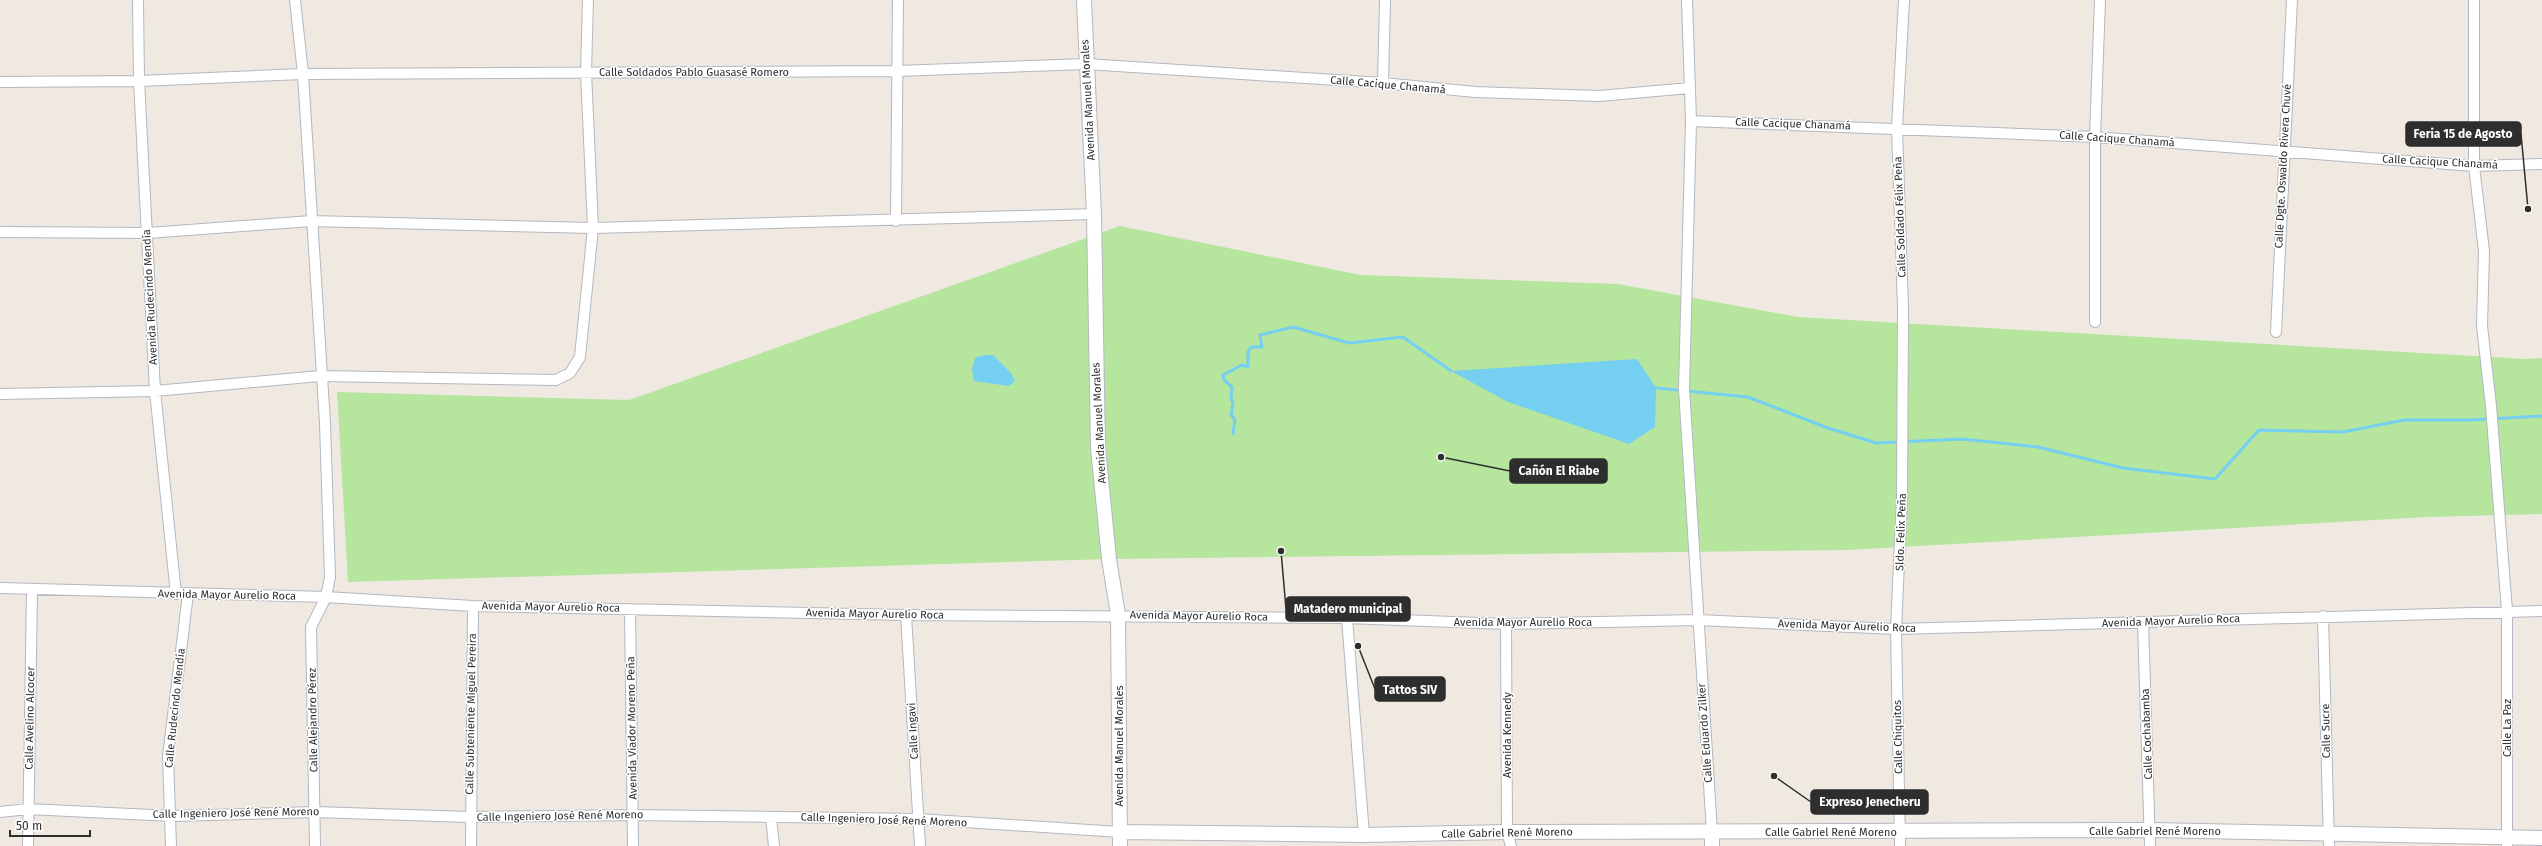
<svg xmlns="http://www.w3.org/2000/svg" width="2542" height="846" font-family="'Fira Sans',sans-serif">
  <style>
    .green { fill: #b6e59e }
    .water { fill: #75cff0 }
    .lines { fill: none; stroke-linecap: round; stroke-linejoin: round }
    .stream { stroke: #75cff0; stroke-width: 3 }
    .street-casing { stroke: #b4b7c1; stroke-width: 12 }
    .secondary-casing { stroke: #b4b7c1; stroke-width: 16 }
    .street { stroke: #fff; stroke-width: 10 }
    .secondary { stroke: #fff; stroke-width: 14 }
    .labels { text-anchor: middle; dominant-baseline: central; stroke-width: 3; stroke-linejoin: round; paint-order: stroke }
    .street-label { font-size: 11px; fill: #2e2e2e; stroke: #fff }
    .leader { fill: none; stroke: #2e2e2e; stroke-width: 1.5 }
    .callout-dot { fill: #2e2e2e; stroke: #fff; stroke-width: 1.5 }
    .callout { fill: #2e2e2e; stroke: #2e2e2e; stroke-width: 1.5 }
    .callout-label { font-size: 12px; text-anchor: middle; font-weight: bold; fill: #fff }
  </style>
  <rect width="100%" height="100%" fill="#efe9e1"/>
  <path class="green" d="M1120,226l241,49 257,9 180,33 727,42 17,-1v156l-114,3 -581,33 -738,9 -761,23 -11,-190 292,8z"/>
  <path class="water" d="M984,355h9l18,18 4,8 -6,5 -35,-5 -2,-12 3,-11z
    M1637,359l19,29 -1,39 -26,17 -121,-42 -57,-31z"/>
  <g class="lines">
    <path class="stream" d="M1656,388l92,9 77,30 51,16 86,-4 76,8 85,21 92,11 44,-49 84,2 61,-12h66l72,-4
      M1233,434l2,-14 -4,-5 2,-12 -2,-4 1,-12 -8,-7 -1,-5 19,-10 6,2v-15l3,-5h11l-2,-12 33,-8 56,16 54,-6 48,34"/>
    <defs>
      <path id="street" d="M138,0l1,81 16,310 21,203
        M295,0l8,74 22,349 5,154 -4,20 -15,30 4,219
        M1687,0l4,121 -7,268 28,443
        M2474,0v166l10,85 -2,75 9,80 16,205v235
        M0,82l139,-1 164,-7 595,-3 188,-7 297,19 92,9 124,4 91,-8
        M1383,83l2,-83
        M1691,121l404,16 379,29 68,-2
        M896,221l2,-221
        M0,232l148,1 163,-12 282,7 501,-14
        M2095,322v-185l5,-137
        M2276,332l16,-332
        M0,394l155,-3 165,-15 236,4 14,-7 10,-16 13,-129 -7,-156 2,-72
        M0,588l326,9 147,9 433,9 441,3 159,6 192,-4 198,9 646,-18
        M630,609l3,237
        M906,615l14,231
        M2323,616l6,230
        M1347,618l17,217
        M2143,622l7,224
        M1506,624l1,208 4,14
        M0,812l28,-3 144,7 142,-4 156,5 164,-2 284,4 202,13
        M771,817l3,29
        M28,846l4,-256
        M171,846l-3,-90 20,-162
        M471,846l2,-240
        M1900,846l-4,-217 6,-132 1,-189 -6,-180 7,-128"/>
      <path id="secondary" d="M1084,0l10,214 4,234 11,111 9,56 2,231
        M1120,832l244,3 143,-3 643,-2 392,8
        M1712,832v14"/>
    </defs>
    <use href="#street" class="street-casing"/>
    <use href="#secondary" class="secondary-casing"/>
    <use href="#street" class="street"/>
    <use href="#secondary" class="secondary"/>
  </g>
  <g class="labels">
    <g class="street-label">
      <text x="694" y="72">Calle Soldados Pablo Guasasé Romero</text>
      <text transform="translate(1388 85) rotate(5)">Calle Cacique Chanamá</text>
      <text transform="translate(1088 100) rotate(-93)">Avenida Manuel Morales</text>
      <text transform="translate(1793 124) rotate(2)">Calle Cacique Chanamá</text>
      <text transform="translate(2117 139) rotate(4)">Calle Cacique Chanamá</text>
      <text transform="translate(2440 162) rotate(3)">Calle Cacique Chanamá</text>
      <text transform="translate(2283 166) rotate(-87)">Calle Dgte. Oswaldo Rivera Chuvé</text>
      <text transform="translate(1900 217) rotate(-92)">Calle Soldado Félix Peña</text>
      <text transform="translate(150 297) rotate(-93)">Avenida Rudecindo Mendía</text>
      <text transform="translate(1099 423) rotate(-93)">Avenida Manuel Morales</text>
      <text transform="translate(1901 532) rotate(-88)">Sldo. Felix Peña</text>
      <text transform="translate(227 595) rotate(1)">Avenida Mayor Aurelio Roca</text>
      <text transform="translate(551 607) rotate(1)">Avenida Mayor Aurelio Roca</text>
      <text transform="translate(875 614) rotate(1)">Avenida Mayor Aurelio Roca</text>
      <text transform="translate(1199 616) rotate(1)">Avenida Mayor Aurelio Roca</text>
      <text transform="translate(2171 621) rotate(-2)">Avenida Mayor Aurelio Roca</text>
      <text x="1523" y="622">Avenida Mayor Aurelio Roca</text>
      <text transform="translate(1847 626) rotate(2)">Avenida Mayor Aurelio Roca</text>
      <text transform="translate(175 708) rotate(-84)">Calle Rudecindo Mendía</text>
      <text transform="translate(471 714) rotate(-89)">Calle Subteniente Miguel Pereira</text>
      <text transform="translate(30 718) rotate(-89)">Calle Avelino Alcocer</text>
      <text transform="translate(313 720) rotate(-91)">Calle Alejandro Pérez</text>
      <text transform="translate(632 728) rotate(-91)">Avenida Viador Moreno Peña</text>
      <text transform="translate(2507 728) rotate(-90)">Calle La Paz</text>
      <text transform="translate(913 731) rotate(-93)">Calle Ingavi</text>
      <text transform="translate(2326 731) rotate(-91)">Calle Sucre</text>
      <text transform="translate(1705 733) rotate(-94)">Calle Eduardo Zilker</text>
      <text transform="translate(2147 734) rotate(-92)">Calle Cochabamba</text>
      <text transform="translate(1507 735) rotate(-90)">Avenida Kennedy</text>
      <text transform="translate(1898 737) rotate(-91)">Calle Chiquitos</text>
      <text transform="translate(1119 746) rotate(-90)">Avenida Manuel Morales</text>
      <text transform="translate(236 813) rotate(-1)">Calle Ingeniero José René Moreno</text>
      <text transform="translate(560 816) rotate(-1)">Calle Ingeniero José René Moreno</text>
      <text transform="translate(884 820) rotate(2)">Calle Ingeniero José René Moreno</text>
      <text x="2155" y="831">Calle Gabriel René Moreno</text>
      <text x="1831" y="832">Calle Gabriel René Moreno</text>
      <text transform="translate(1507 833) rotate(-1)">Calle Gabriel René Moreno</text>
    </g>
  </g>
  <path class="leader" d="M2528 209L2521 134M1441 457L1510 471M1281 551L1286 609M1358 646L1375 689M1774 776L1811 802"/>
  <g class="callout-dot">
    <circle cx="2528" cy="209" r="4"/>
    <circle cx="1441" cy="457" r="4"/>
    <circle cx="1281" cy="551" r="4"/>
    <circle cx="1358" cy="646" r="4"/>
    <circle cx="1774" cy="776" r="4"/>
  </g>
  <g class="callout">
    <rect x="2406" y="122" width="115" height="24" rx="4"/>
    <rect x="1510" y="459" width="97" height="24" rx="4"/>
    <rect x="1286" y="597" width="124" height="24" rx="4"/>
    <rect x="1375" y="677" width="70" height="24" rx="4"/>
    <rect x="1811" y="790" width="117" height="24" rx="4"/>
  </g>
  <g class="callout-label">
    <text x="2463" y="138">Feria 15 de Agosto</text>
    <text x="1559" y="475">Cañón El Riabe</text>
    <text x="1348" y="613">Matadero municipal</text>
    <text x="1410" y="694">Tattos SIV</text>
    <text x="1870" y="806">Expreso Jenecheru</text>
  </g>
  <path d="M10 830v6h80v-6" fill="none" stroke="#2e2e2e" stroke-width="2"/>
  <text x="16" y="830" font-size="12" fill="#2e2e2e" stroke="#ffffff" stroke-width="3" paint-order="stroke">50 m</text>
</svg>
